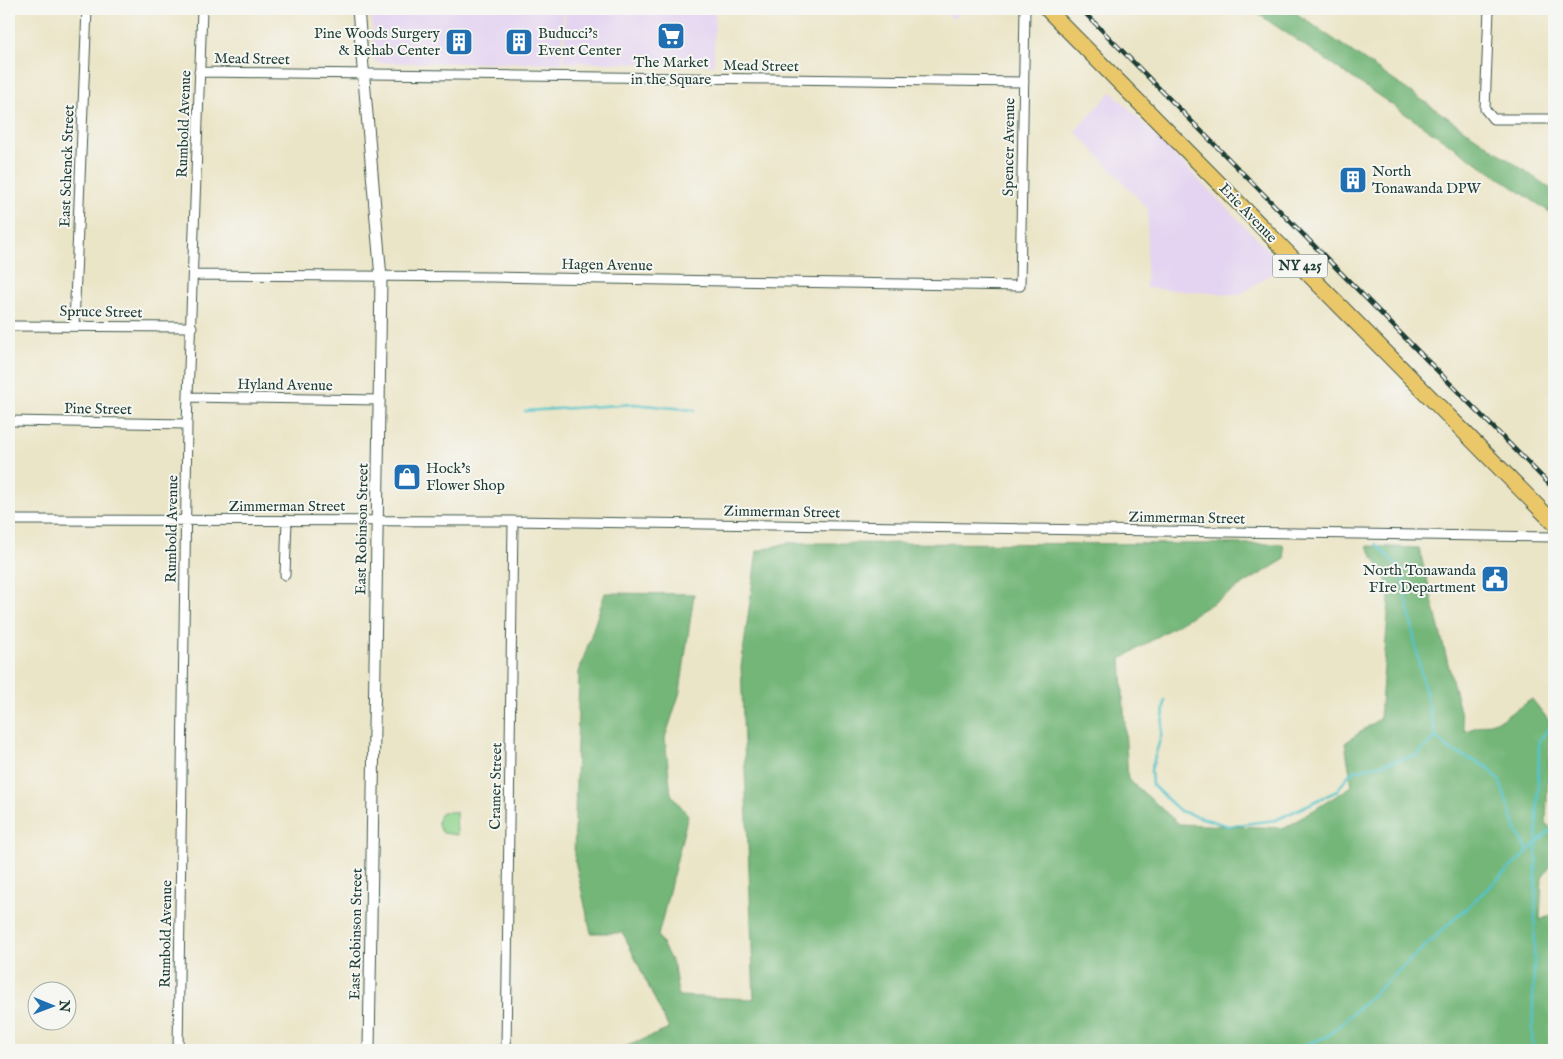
<svg xmlns="http://www.w3.org/2000/svg" width="1563" height="1059" font-family="'IM FELL English',serif">
  <style>
    .built { fill: #e4d3f1 }
    .green { fill: #8fd48d; stroke: #578860 }
    .forest { fill: #73b678; stroke: #497a56 }
    .lines { fill: none; stroke-linecap: round; stroke-linejoin: round }
    .stream { stroke: #55c3c9; stroke-width: 2.5 }
    .minor-casing { stroke: #3e564a; stroke-width: 11 }
    .tertiary-casing { stroke: #3e564a; stroke-width: 13 }
    .primary-casing { stroke: #3e564a; stroke-width: 17 }
    .minor { stroke: #fff; stroke-width: 9 }
    .tertiary { stroke: #fff; stroke-width: 11 }
    .primary { stroke: #eac769; stroke-width: 15 }
    .rail-casing { stroke: #1f3d34; stroke-width: 4.5 }
    .rail { stroke: #f6f6f2; stroke-width: 2.5; stroke-dasharray: 8; stroke-linecap: butt }
    .labels { text-anchor: middle; dominant-baseline: central; stroke-width: 4; stroke-linejoin: round; paint-order: stroke }
    .shield { fill: #f6f6f2; stroke: #60746d; stroke-width: 1 }
    .shield-label { font-size: 14px; font-weight: bold; fill: #1f3d34 }
    .poi-label { font-size: 15px; fill: #1f3d34; stroke: #f6f6f2; text-anchor: start }
    .street-label { font-size: 15px; fill: #1f3d34; stroke: #f6f6f2 }
  </style>
  <rect width="100%" height="100%" fill="#f6f6f2"/>
  <filter id="ink" filterUnits="userSpaceOnUse"><feTurbulence type="fractalNoise" baseFrequency=".02" numOctaves="2"/><feDisplacementMap in="SourceGraphic" scale="10" xChannelSelector="R" yChannelSelector="G"/><feConvolveMatrix kernelMatrix="1 2 1 2 8 2 1 2 1" color-interpolation-filters="sRGB"/></filter>
  <filter id="wash" filterUnits="userSpaceOnUse"><feTurbulence type="fractalNoise" baseFrequency=".0096" numOctaves="4" result="noise"/><feDisplacementMap in="SourceGraphic" scale="20" xChannelSelector="R" yChannelSelector="G"/><feGaussianBlur stdDeviation="1.12" result="paint"/><feColorMatrix in="noise" values="0 0 0 0 0 0 0 0 0 0 0 0 0 0 0 0 0 1.4 0 .05"/><feComposite in="paint" operator="in"/></filter>
  <g filter="url(#wash)">
    <rect width="100%" height="100%" fill="#ebe5c7"/>
    <path class="built" d="M233,9h113v5z
      M371,9h192l-1,54h-187z
      M565,9h150l-1,56 -150,-3z
      M942,9h21l-10,10z
      M1112,91v1l172,174 -45,29 -93,-7 2,-79 -73,-78z"/>
    <path class="green" d="M442,812h14l1,23 -14,-2c-6,-7 -7,-13 -1,-21z"/>
    <path class="forest" d="M1251,9h39l264,182v24z
      M787,543l496,1 2,15 -164,100 7,120 51,45 106,4 67,-42 -7,-43 35,-25 10,-130 -23,-42 52,2 46,183 37,-12 30,-20 18,23 -4,101 8,9v29l-12,17 -2,42 14,-6v136h-937l52,-21 -46,-96h-32l-17,-77 5,-184 26,-79 89,1 -14,98 -15,46 6,56 17,21 -30,121 16,30 4,30 76,3 -13,-332 16,-116z"/>
    <g class="lines">
      <path class="stream" d="M525,411l109,-7 61,6
        M1376,544l25,26 20,103 15,64 13,12 40,19 11,14 17,50 11,18
        M1165,700l-4,36 -10,34 1,15 28,26 48,15 48,-6 61,-29 14,-19 66,-17 19,-18
        M1292,1050l36,-14 226,-209
        M1532,1050l7,-310 10,-12"/>
    </g>
  </g>
  <g filter="url(#ink)">
    <g class="lines">
      <defs>
        <path id="minor" d="M1489,9l-4,100 8,10h61
          M199,72l825,10
          M194,275l299,2 527,9 5,-277
          M74,325l13,-316
          M9,326l183,1
          M189,397l191,3
          M9,421l178,3
          M9,520l504,1 1041,16
          M285,575l2,-55
          M178,1050l9,-626 15,-415
          M506,1050l7,-529"/>
        <path id="tertiary" d="M358,9l23,269 -12,772"/>
        <path id="primary" d="M1047,9l507,514"/>
      </defs>
      <use href="#minor" class="minor-casing"/>
      <use href="#tertiary" class="tertiary-casing"/>
      <use href="#primary" class="primary-casing"/>
      <use href="#minor" class="minor"/>
      <use href="#tertiary" class="tertiary"/>
      <use href="#primary" class="primary"/>
      <defs>
        <path id="rail" d="M1081,9l473,480"/>
      </defs>
      <use href="#rail" class="rail-casing"/>
      <use href="#rail" class="rail"/>
    </g>
  </g>
  <defs>
    <symbol id="supermarket-square" viewBox="-11 -11 22 22"><rect x="-9" y="-9" width="18" height="18" rx="4" fill="#1f6fb2" stroke="#f6f6f2"/><path d="M-6-5.5h2.5l.6 2H6L4.5 2H-2.5L-4.4-4H-6ZM-1.5 3.2a1.3 1.3 0 1 0 .1 0ZM3 3.2a1.3 1.3 0 1 0 .1 0Z" fill="#fff"/></symbol>
    <symbol id="building-square" viewBox="-11 -11 22 22"><rect x="-9" y="-9" width="18" height="18" rx="4" fill="#1f6fb2" stroke="#f6f6f2"/><path d="M-4-6H4V6H1V3H-1V6H-4ZM-2.5-4.3h1.7v1.8h-1.7ZM.8-4.3h1.7v1.8H.8ZM-2.5-1h1.7V.8h-1.7ZM.8-1h1.7V.8H.8Z" fill="#fff"/></symbol>
    <symbol id="shop-square" viewBox="-11 -11 22 22"><rect x="-9" y="-9" width="18" height="18" rx="4" fill="#1f6fb2" stroke="#f6f6f2"/><path d="M-5-2.5h2.3a2.7 3.5 0 0 1 5.4 0H5L5.5 6h-11ZM-1.5-2.5h3a1.5 2.3 0 0 0-3 0Z" fill="#fff"/></symbol>
    <symbol id="civic-square" viewBox="-11 -11 22 22"><rect x="-9" y="-9" width="18" height="18" rx="4" fill="#1f6fb2" stroke="#f6f6f2"/><path d="M-.6-6.5H3V-4.5H.6V-3L4-1V1h2V6H-6V1h2V-1L-.6-3ZM-1.2 2.5V6h2.4V2.5Z" fill="#fff"/></symbol>
  </defs>
  <g fill-rule="evenodd">
    <use href="#supermarket-square" x="655" y="20" width="32" height="32"/>
    <use href="#building-square" x="443" y="26" width="32" height="32"/>
    <use href="#building-square" x="503" y="26" width="32" height="32"/>
    <use href="#building-square" x="1337" y="164" width="32" height="32"/>
    <use href="#shop-square" x="391" y="461" width="32" height="32"/>
    <use href="#civic-square" x="1479" y="563" width="32" height="32"/>
  </g>
  <g class="labels">
    <rect class="shield" x="1272.5" y="254.5" width="55" height="23" rx="4"/>
    <g class="shield-label">
      <text x="1300" y="266">NY 425</text>
    </g>
    <g class="poi-label">
      <text x="440" y="33" text-anchor="end">Pine Woods Surgery<tspan x="440" dy="17">&amp; Rehab Center</tspan></text>
      <text x="538" y="33">Buducci's<tspan x="538" dy="17">Event Center</tspan></text>
      <text x="671" y="62" text-anchor="middle">The Market<tspan x="671" dy="17">in the Square</tspan></text>
      <text x="1372" y="171">North<tspan x="1372" dy="17">Tonawanda DPW</tspan></text>
      <text x="426" y="468">Hock's<tspan x="426" dy="17">Flower Shop</tspan></text>
      <text x="1476" y="570" text-anchor="end">North Tonawanda<tspan x="1476" dy="17">FIre Department</tspan></text>
    </g>
    <g class="street-label">
      <text transform="translate(252 59) rotate(1)">Mead Street</text>
      <text transform="translate(761 66) rotate(1)">Mead Street</text>
      <text transform="translate(184 124) rotate(-88)">Rumbold Avenue</text>
      <text transform="translate(1009 147) rotate(-89)">Spencer Avenue</text>
      <text transform="translate(67 166) rotate(-88)">East Schenck Street</text>
      <text transform="translate(1248 213) rotate(46)">Erie Avenue</text>
      <text transform="translate(607 265) rotate(1)">Hagen Avenue</text>
      <text transform="translate(101 312) rotate(1)">Spruce Street</text>
      <text transform="translate(285 385) rotate(1)">Hyland Avenue</text>
      <text transform="translate(98 409) rotate(1)">Pine Street</text>
      <text x="287" y="506">Zimmerman Street</text>
      <text transform="translate(782 512) rotate(1)">Zimmerman Street</text>
      <text transform="translate(1187 518) rotate(1)">Zimmerman Street</text>
      <text transform="translate(172 529) rotate(-89)">Rumbold Avenue</text>
      <text transform="translate(362 529) rotate(-89)">East Robinson Street</text>
      <text transform="translate(496 786) rotate(-89)">Cramer Street</text>
      <text transform="translate(166 934) rotate(-89)">Rumbold Avenue</text>
      <text transform="translate(356 934) rotate(-89)">East Robinson Street</text>
    </g>
  </g>
  <rect width="1563" height="1059" fill="none" stroke="#f6f6f2" stroke-width="30"/>
  <g transform="translate(52 1006) rotate(91)"><circle r="24" fill="#f6f6f2" stroke="#a0aca6"/>
  <path d="M0-4L9 19L0 12L-9 19Z" fill="#1f6fb2"/>
  <text y="-8" font-size="14" font-weight="bold" text-anchor="middle" fill="#1f3d34">N</text>
  </g>
</svg>
